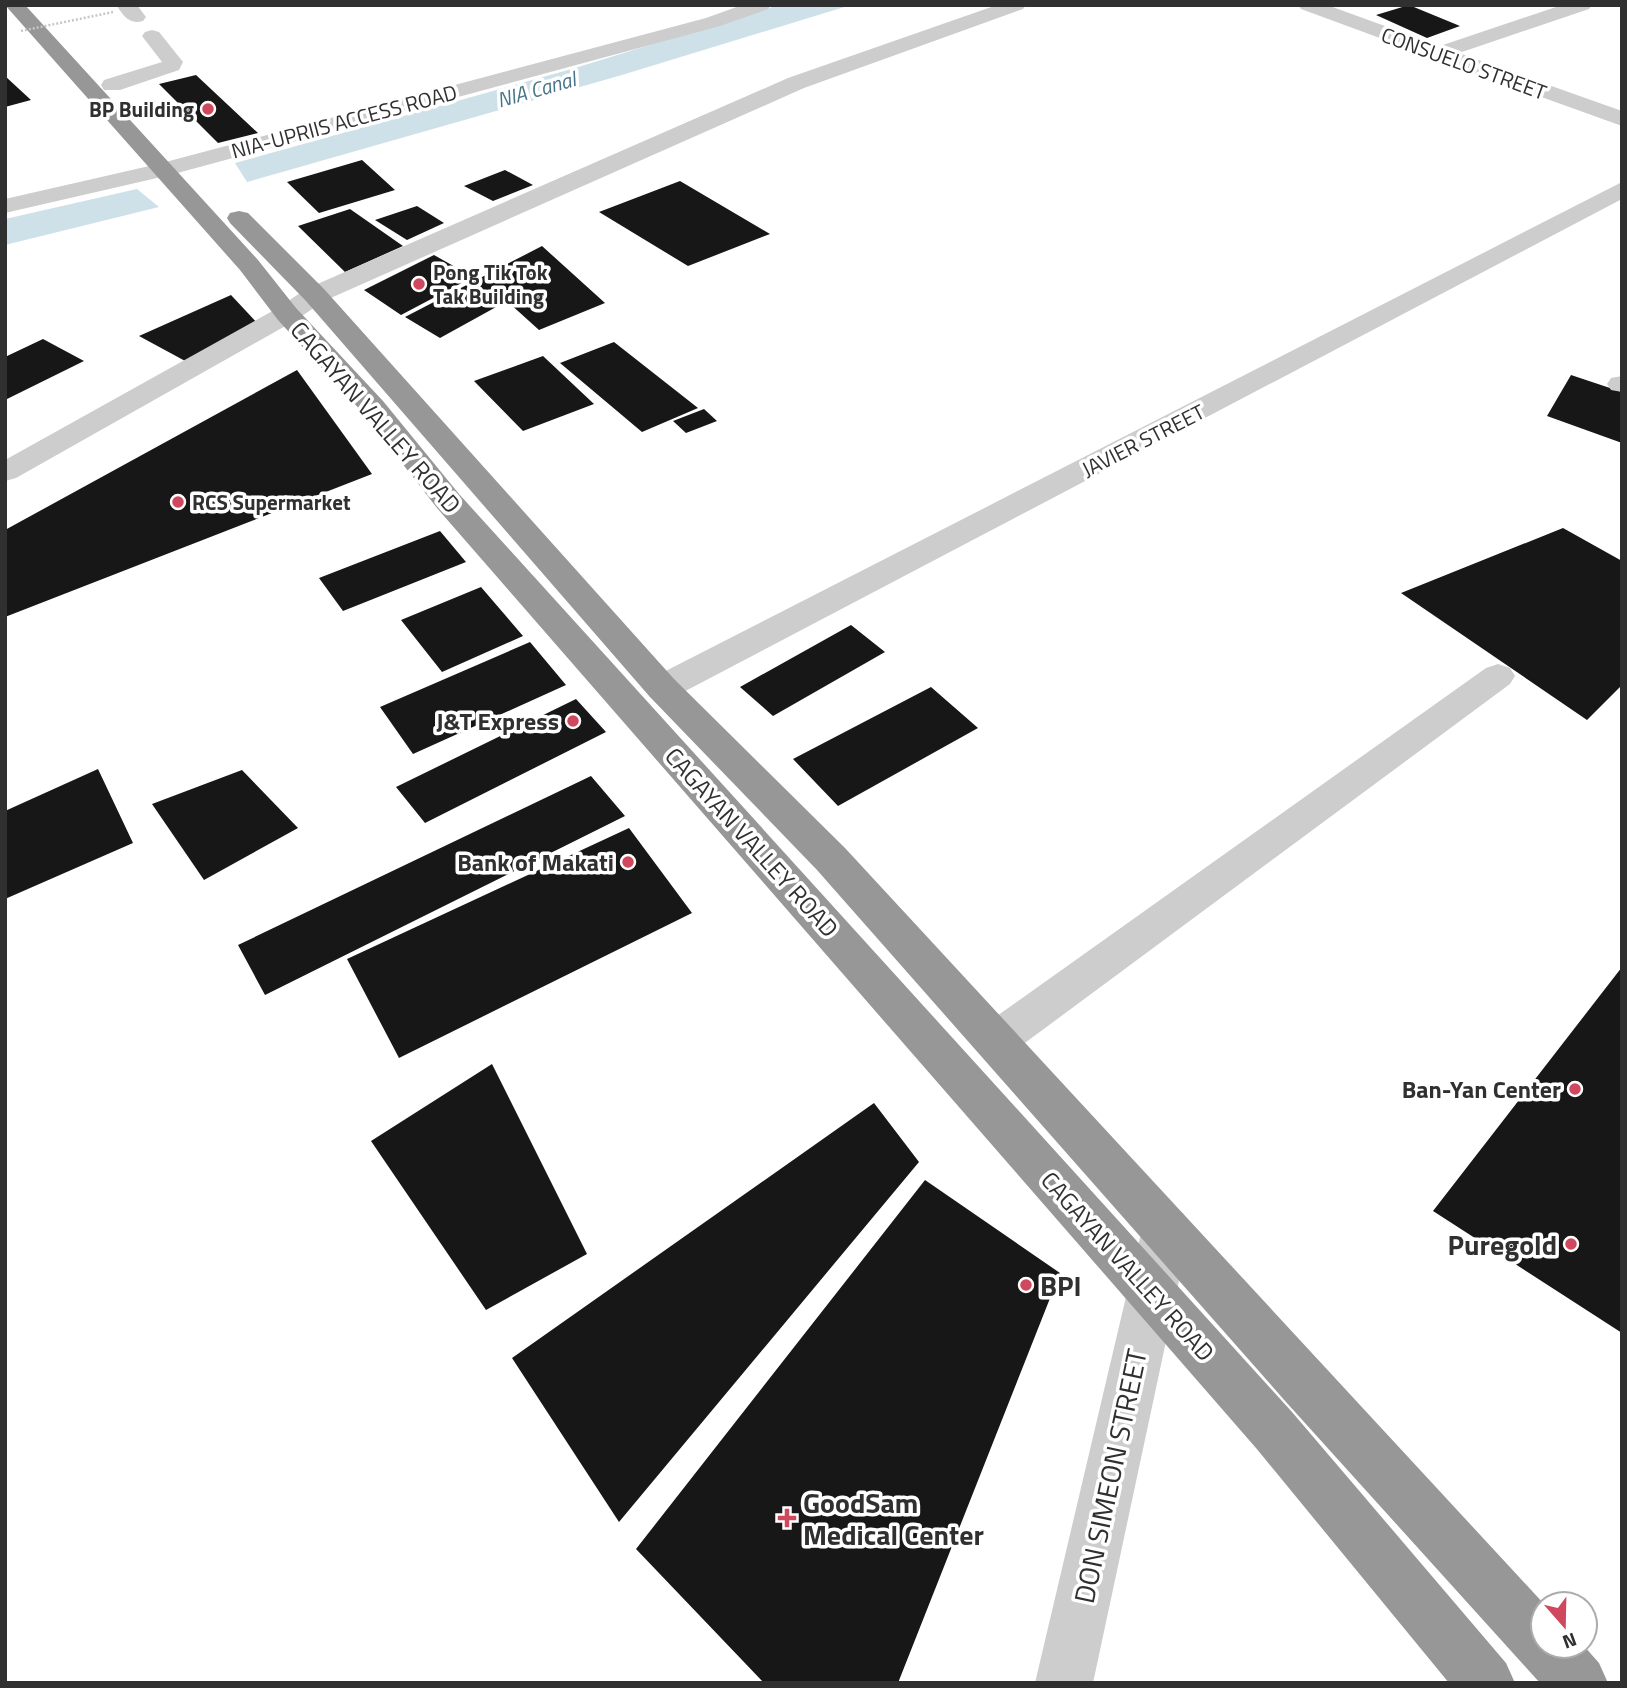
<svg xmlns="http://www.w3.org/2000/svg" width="1627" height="1688" font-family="'Titillium Web',sans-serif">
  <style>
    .water { fill: #cee0e8 }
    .building { fill: #171717 }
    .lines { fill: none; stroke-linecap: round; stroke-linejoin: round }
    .minor { fill: #cdcdcd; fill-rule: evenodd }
    .highway { fill: #979797; fill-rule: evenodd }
    .path-bridge { stroke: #c7c7c7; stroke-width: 2.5; stroke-dasharray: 2 2; stroke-linecap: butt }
    .poi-dot { fill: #d0485d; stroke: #fff; stroke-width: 2.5 }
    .labels { text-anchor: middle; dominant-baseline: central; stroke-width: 7; stroke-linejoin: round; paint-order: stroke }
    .far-street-label { font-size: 21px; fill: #303030; stroke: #fff }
    .far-water-label { font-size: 21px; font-style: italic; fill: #477488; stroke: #fff }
    .far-poi-label { font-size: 21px; font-weight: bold; fill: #303030; stroke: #fff; text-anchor: start }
    .street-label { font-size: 24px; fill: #303030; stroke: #fff }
    .poi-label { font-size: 24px; font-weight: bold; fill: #303030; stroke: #fff; text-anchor: end }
    .near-poi-label { font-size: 28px; font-weight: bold; fill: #303030; stroke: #fff; text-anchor: start }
    .near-street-label { font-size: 28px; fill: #303030; stroke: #fff }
  </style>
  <rect width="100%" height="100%" fill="#fff"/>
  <path class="water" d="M779,5h72l-229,70 -375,107 -12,-19 340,-95z
    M137,189l22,18 -154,38v-26z"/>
  <path class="building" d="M1409,5l51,21 -33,12 -51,-23z
    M196,75l62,58 -40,10 -59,-59z
    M5,76l26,24 -26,7z
    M362,160l33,30 -76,23 -32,-31z
    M505,170l28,15 -40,16 -29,-15z
    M680,181l90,53 -82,32 -89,-54z
    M417,206l27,17 -37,17 -32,-20z
    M350,209l53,37 -58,26 -47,-46z
    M542,246l63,57 -66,27 -32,-29 -67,37 -35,-21z
    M434,255l39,22 -72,38 -37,-25z
    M231,295l28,30 -72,37 -48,-26z
    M43,339l41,22 -79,39v-43z
    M614,342l84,66 -56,24 -82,-69z
    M543,356l51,48 -71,27 -49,-50z
    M297,370l75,104 -367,143v-87z
    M1571,375l51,17v51l-75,-27z
    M704,409l13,12 -31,12 -13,-12z
    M1563,528l59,33v124l-35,35 -186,-127z
    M440,531l26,31 -123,49 -24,-33z
    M481,587l42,49 -81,36 -41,-52z
    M851,625l34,27 -112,64 -33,-29z
    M530,642l36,43 -153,69 -33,-47z
    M931,687l47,41 -140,78 -45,-47z
    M576,699l30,33 -181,91 -29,-36z
    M98,769l35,74 -128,56v-88z
    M242,770l56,58 -94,52 -52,-76z
    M591,776l34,40 -360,179 -27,-50z
    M629,828l63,85 -293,145 -52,-99z
    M1622,967v366l-189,-122z
    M492,1064l95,190 -101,56 -115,-169z
    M874,1103l45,59 -300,360 -107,-164z
    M925,1180l135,93 -162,410h-134l-128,-134z"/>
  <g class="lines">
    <path class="minor" d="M116,5h21l9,12 -3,4c-14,4 -19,-5 -27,-16z
      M742,5h29l-3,4 -48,17 -550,149 -165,38v-14l153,-35 548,-146z
      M997,5h29l-3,4 -219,79 -480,213 -28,19 -280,158 -11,3v-21l273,-152 28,-19 482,-211z
      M1298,5h29l113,41 122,-41h30l-3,4 -130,44 163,58v15l-183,-66 -10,-2 -3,-3 -125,-46z
      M152,30l7,2 24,30 -4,8 -59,20h-16l-3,-5 3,-5 58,-18 -20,-26 3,-4z
      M1622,182v17l-948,498 -12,3 -12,-3 -5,-9 5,-9z
      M1622,376v16l-11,-2 -4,-6 4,-6z
      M1498,664l12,4 5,8 -5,8 -500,370 -15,5 -15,-5 -6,-13 6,-13 506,-360z
      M1166,1207l17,6 7,16 -97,454h-58l107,-454 7,-16z"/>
    <path class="highway" d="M5,5h20l233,255 38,48 87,93 76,93 833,918 214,251 9,20h-66l-193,-235 -819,-940 -74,-95 -85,-93 -38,-50z
      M239,211l9,2 76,76 350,390 171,169 699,756 -1,42h41l15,17 9,20h-68l-254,-281 -469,-532 -167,-173 -344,-396 -76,-78 -3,-5 3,-5z"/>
    <path class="path-bridge" d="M21,31l92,-19"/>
  </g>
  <g class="poi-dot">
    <circle cx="208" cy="109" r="7"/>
    <circle cx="419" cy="284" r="7"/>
    <circle cx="178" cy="502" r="7"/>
    <circle cx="573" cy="721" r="7"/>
    <circle cx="628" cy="862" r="7"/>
    <circle cx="1575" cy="1089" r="7"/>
    <circle cx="1571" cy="1244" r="7"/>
    <circle cx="1026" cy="1285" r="7"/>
    <path d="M783.5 1507.5h7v7h7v7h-7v7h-7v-7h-7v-7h7z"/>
  </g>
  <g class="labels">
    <g class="far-street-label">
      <text transform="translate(1464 63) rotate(20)">CONSUELO STREET</text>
      <text transform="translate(344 121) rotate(-15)">NIA-UPRIIS ACCESS ROAD</text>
      <text transform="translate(1143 440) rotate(-27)">JAVIER STREET</text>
    </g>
    <g class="far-water-label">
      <text transform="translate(536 89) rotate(-16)">NIA Canal</text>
    </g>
    <g class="far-poi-label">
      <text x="194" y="109" text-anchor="end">BP Building</text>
      <text x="433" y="272">Pong Tik Tok<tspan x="433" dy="24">Tak Building</tspan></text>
      <text x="192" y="502">RCS Supermarket</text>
    </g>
    <g class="street-label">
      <text transform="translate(376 417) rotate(49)">CAGAYAN VALLEY ROAD</text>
      <text transform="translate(752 842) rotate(48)">CAGAYAN VALLEY ROAD</text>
      <text transform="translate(1128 1266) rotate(48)">CAGAYAN VALLEY ROAD</text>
    </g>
    <g class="poi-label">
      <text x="559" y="721">J&amp;T Express</text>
      <text x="614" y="862">Bank of Makati</text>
      <text x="1561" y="1089">Ban-Yan Center</text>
    </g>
    <g class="near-poi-label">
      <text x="1557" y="1244" text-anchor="end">Puregold</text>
      <text x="1040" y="1285">BPI</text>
      <text x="803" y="1502">GoodSam<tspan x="803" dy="32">Medical Center</tspan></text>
    </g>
    <g class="near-street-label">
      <text transform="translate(1110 1476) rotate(-78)">DON SIMEON STREET</text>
    </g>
  </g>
  <rect width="1627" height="1688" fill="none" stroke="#303030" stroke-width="14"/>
  <g transform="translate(1564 1625) rotate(160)"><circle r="33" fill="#ffffff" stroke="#acacac" stroke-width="2"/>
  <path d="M0-5L12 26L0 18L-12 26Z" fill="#d0485d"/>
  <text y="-10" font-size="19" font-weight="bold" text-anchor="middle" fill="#303030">N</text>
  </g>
</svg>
